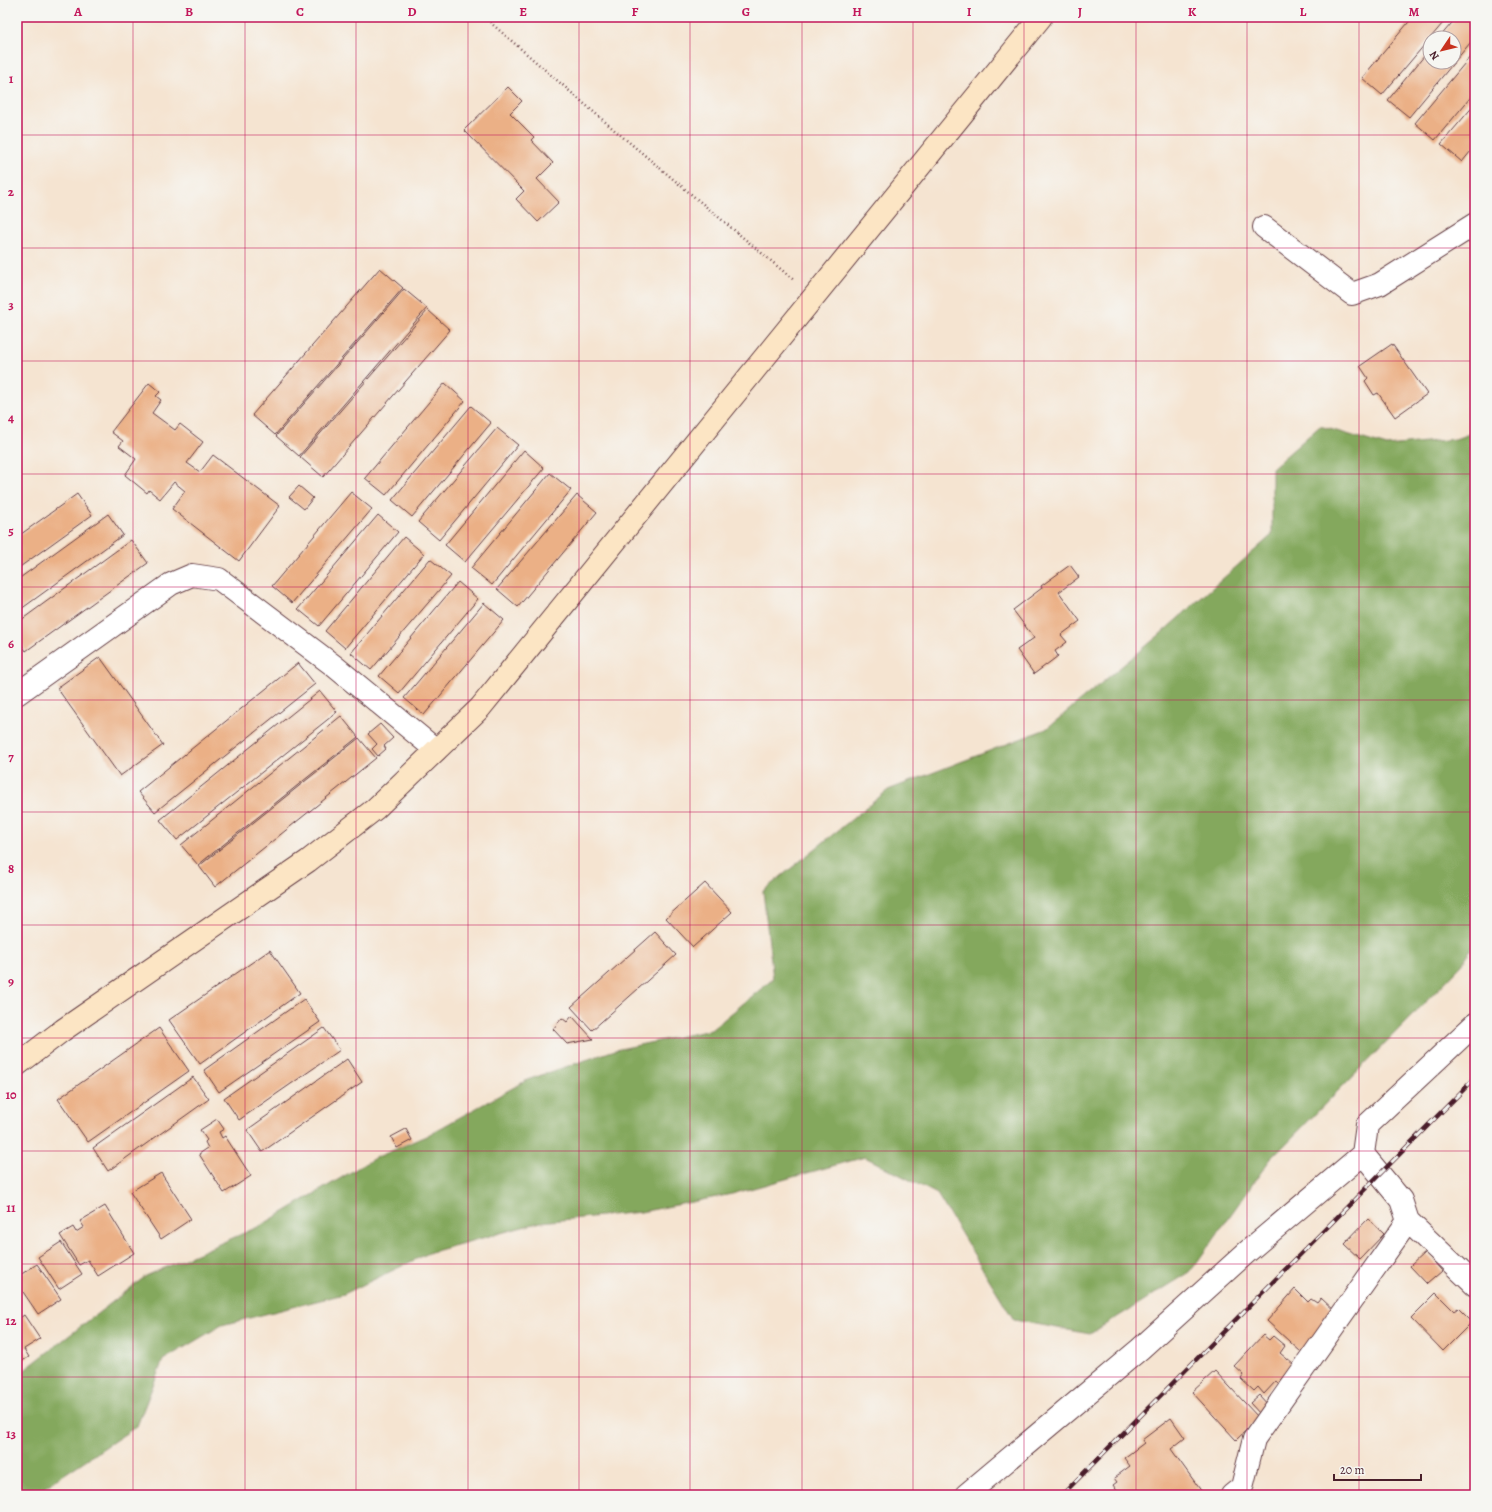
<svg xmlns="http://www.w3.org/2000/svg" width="1492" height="1512" font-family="Alegreya,serif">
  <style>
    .forest { fill: #84a85d; stroke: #676444 }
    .building { fill: #ebb086 }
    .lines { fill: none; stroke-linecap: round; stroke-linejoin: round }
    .street-casing { stroke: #643d44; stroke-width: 24 }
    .secondary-casing { stroke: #643d44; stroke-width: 24 }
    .path { stroke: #643d44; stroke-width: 2.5; stroke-dasharray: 1 3; stroke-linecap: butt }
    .street { stroke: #fff; stroke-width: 22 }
    .secondary { stroke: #fce5c4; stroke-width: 22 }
    .rail-casing { stroke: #4a1f2b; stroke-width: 4.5 }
    .rail { stroke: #f6f6f2; stroke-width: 3; stroke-dasharray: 9; stroke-linecap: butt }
    .grid { fill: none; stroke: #c2185b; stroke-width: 1; stroke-opacity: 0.55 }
    .neatline { fill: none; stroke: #c2185b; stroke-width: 1.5 }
    .grid-label { font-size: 13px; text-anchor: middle; font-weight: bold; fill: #c2185b }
  </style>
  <rect width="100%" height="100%" fill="#f6f6f2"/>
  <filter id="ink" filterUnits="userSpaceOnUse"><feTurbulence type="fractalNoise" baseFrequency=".025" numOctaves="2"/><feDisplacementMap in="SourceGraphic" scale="8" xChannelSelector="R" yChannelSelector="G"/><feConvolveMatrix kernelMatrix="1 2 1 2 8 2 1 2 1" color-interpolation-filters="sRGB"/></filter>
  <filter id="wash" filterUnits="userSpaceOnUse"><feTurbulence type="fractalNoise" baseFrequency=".012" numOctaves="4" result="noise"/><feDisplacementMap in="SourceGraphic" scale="16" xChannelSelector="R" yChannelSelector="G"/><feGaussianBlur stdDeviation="0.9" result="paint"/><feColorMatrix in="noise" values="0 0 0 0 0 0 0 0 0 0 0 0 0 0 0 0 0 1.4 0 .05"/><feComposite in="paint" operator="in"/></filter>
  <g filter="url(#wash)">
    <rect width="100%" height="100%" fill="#f5e4d1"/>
    <path class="forest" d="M1320,426l67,20 68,-7 20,-7v509l-13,24 -193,196 -79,111 -100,62 -76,-14 -77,-126 -72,-37 -133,37 -91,18 -100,10 -110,30 -87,42 -122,31 -59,35 -26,66 -104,69h-16v-121l5,-2 124,-96 114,-50 113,-67 53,-23 101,-56 88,-30 96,-20 62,-51 -10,-88 125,-101 158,-61 112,-93 114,-101v-67z"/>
    <g id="blocks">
      <path class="building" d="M1413,17h35l-66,78 -20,-17z
        M1457,17h18v20l-66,80 -21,-17 42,-51v13h24v-24h-15z
        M1475,51v41l-40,48 -20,-17z
        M508,87l14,14 -12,12 24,24 -3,3 22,23 -16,16 22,23 -21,20 -22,-23 8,-8 -60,-61z
        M1475,104v42l-13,16 -21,-18z
        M380,268l23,20 -128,147 -23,-20z
        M404,289l23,19 -128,148 -23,-20z
        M428,310l22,20 -127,147 -23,-20z
        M1392,344l35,50 -32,23 -17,-24 -4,2 -9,-14 3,-3 -8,-12z
        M149,383l11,9 -4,4 5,4 -9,13 23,17 5,-6 23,18 -16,21 13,9 13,-17 67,51 -41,55 -67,-52 13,-18 -11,-9 -14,17 -11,-9 -2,3 -22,-18 11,-16 -17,-13 4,-5 -12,-9z
        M445,383l20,18 -79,94 -21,-17z
        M471,406l20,17 -79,94 -20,-17z
        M497,428l21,17 -79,95 -21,-18z
        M524,450l20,18 -79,94 -20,-17z
        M550,473l21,17 -79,95 -21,-17z
        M299,486l14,12 -9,11 -15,-12z
        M351,492l21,17 -80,94 -20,-17z
        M77,494l15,21 -75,54v-32z
        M577,495l20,17 -79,95 -21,-18z
        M108,514l15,21 -106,77v-32z
        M378,515l20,17 -79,94 -21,-17z
        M404,537l20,17 -79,94 -20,-17z
        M131,540l17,23 -122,88 -9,-13v-15z
        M430,559l21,17 -80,94 -20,-17z
        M1070,565l9,12 -20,15 21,29 -19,14 6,7 -12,9 3,5 -24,18 -17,-24 17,-12 -21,-28 29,-22 -1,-2z
        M458,582l20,17 -79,94 -20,-17z
        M484,603l20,17 -80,95 -20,-17z
        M100,657l63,88 -43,31 -63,-88z
        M298,663l17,21 -160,128 -17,-20z
        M320,691l17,21 -160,128 -17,-20z
        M341,716l17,21 -160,128 -17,-20z
        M380,724l13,14 -9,8 2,3 -8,7 -6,-7 5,-5 -9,-10z
        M359,738l17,20 -161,129 -16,-21z
        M705,883l27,29 -39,35 -27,-29z
        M655,932l21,23 -84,75 -21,-23z
        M270,950l30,43 -100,71 -31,-44z
        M304,999l16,23 -101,70 -15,-22z
        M572,1016l21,23 -26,5 -14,-15 9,-11 5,4z
        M159,1028l30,43 -101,71 -30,-43z
        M324,1028l16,22 -101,70 -15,-22z
        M347,1059l15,23 -100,70 -15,-22z
        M193,1077l16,22 -101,72 -15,-23z
        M217,1119l7,10 -5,3 3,6 3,-2 26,40 -27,17 -25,-39 9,-6 -3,-6 2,-2 -7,-10z
        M406,1129l6,11 -15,8 -6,-11z
        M161,1173l30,46 -30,20 -31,-47z
        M105,1206l29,47 -36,23 -10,-16 -9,5 -19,-30 13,-8 3,5 8,-5 -4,-6z
        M1368,1219l16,15 -24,25 -16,-15z
        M61,1242l21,32 -23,15 -21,-32z
        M1425,1252l17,19 -15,13 -17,-18z
        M37,1264l24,35 -23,15 -21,-31v-6z
        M1295,1289l13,13 3,-3 6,4 4,-5 16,15 -36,39 -34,-31z
        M1436,1293l18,18 4,-3 14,14 -29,29 -32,-33z
        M24,1315l16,24 -16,10 5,8 -12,7v-44z
        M1263,1335l6,5 4,-4 12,10 -5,7 14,12 -16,19 -2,-3 -12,13 -6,-7 -4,4 -13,-12 3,-4 -10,-9z
        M1215,1371l44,47 -23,22 -44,-48z
        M1259,1395l11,12 -9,8 -11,-12z
        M1171,1418l14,20 -14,11 31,43 -5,3h-77l-7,-10 4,-3 -3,-4 16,-12 -6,-8 20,-15 -2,-3z"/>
    </g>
  </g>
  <g filter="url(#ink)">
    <use href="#blocks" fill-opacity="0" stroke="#643d44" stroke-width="1"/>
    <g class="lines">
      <defs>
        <path id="street" d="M1264,227l88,67 28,-10 95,-60
          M17,694l154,-110 21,-9 27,4 114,86 103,85
          M1475,1024l-108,101 -4,29 38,46 7,21 67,64
          M966,1495l174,-146 107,-97 116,-98
          M1232,1495l10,-8 12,-48 154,-218"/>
        <path id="secondary" d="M17,1065l46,-35 245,-169 67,-52 105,-101 561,-691"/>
      </defs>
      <use href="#street" class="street-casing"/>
      <use href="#secondary" class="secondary-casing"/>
      <path class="path" d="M484,17l134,116 177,148"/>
      <use href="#street" class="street"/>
      <use href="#secondary" class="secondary"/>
      <defs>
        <path id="rail" d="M1062,1495l413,-417"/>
      </defs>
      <use href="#rail" class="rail-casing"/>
      <use href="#rail" class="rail"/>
    </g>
  </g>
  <path class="grid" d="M133,17v1478M245,17v1478M356,17v1478M468,17v1478M579,17v1478M690,17v1478M802,17v1478M913,17v1478M1024,17v1478M1136,17v1478M1247,17v1478M1359,17v1478M17,135h1458M17,248h1458M17,361h1458M17,474h1458M17,587h1458M17,700h1458M17,812h1458M17,925h1458M17,1038h1458M17,1151h1458M17,1264h1458M17,1377h1458"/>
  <rect width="1492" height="1512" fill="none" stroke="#f6f6f2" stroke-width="44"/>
  <g transform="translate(1442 50) rotate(235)"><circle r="19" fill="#f6f6f2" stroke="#b1a0a2"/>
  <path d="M0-3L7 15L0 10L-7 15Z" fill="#c8321e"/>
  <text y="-6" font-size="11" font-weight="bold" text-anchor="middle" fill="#4a1f2b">N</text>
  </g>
  <path d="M1334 1474v6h87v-6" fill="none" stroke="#4a1f2b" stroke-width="2"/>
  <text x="1340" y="1474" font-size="12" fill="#4a1f2b" stroke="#f6f6f2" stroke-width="3" paint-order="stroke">20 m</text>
  <rect x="22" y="22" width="1448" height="1468" class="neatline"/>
  <g class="grid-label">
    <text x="78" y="16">A</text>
    <text x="189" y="16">B</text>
    <text x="300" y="16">C</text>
    <text x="412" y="16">D</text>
    <text x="523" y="16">E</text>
    <text x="635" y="16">F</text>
    <text x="746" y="16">G</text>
    <text x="857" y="16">H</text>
    <text x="969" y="16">I</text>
    <text x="1080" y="16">J</text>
    <text x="1192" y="16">K</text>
    <text x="1303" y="16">L</text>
    <text x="1414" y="16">M</text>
    <text x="11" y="83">1</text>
    <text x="11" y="196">2</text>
    <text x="11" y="309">3</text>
    <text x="11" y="422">4</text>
    <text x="11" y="535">5</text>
    <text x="11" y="648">6</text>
    <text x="11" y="761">7</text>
    <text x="11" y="873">8</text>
    <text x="11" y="986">9</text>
    <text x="11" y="1099">10</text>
    <text x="11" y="1212">11</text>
    <text x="11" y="1325">12</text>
    <text x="11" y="1438">13</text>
  </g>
</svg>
